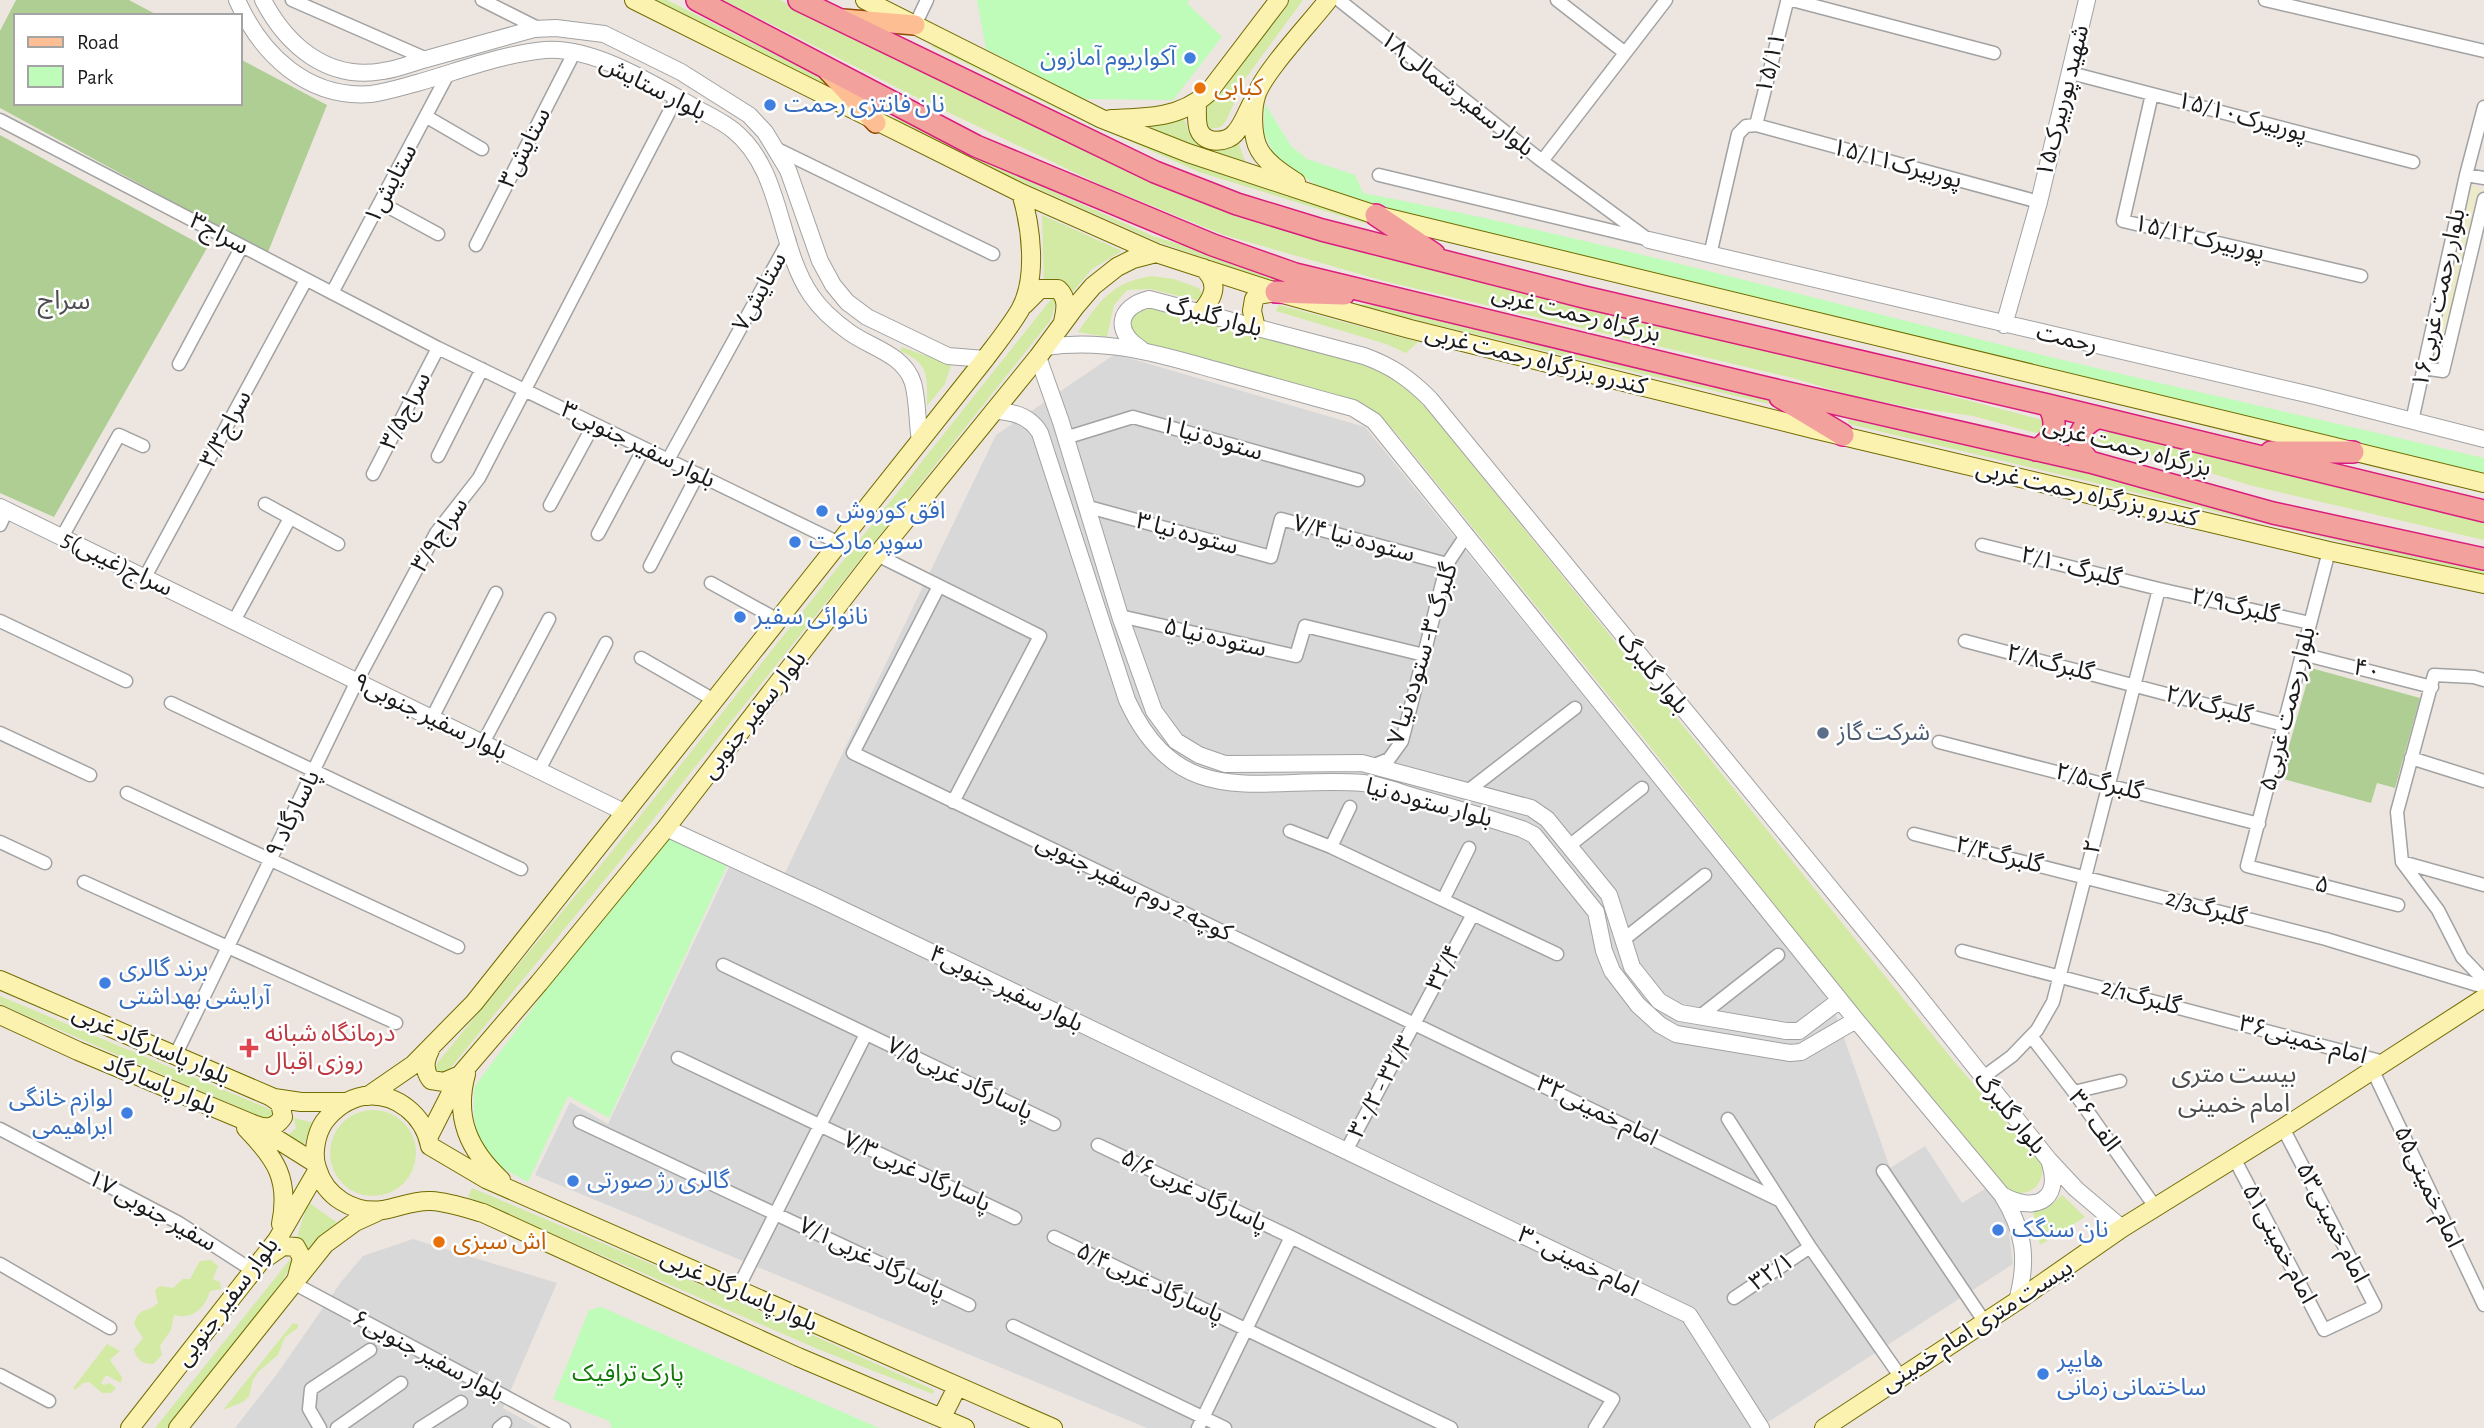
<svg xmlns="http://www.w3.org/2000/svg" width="2484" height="1428" font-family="'Alegreya Sans','Noto Sans Arabic',sans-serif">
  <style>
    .residential { fill: #d9d8d8 }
    .farmland { fill: #edeaca }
    .grass { fill: #d2eaa3 }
    .forest { fill: #aece93 }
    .park { fill: #bffbb9 }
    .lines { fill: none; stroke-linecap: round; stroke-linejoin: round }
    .minor-casing { stroke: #a2a2a2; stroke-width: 15 }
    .tertiary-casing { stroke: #a2a2a2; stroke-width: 18 }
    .secondary-casing { stroke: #726c01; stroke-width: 20 }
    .primary-casing { stroke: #924900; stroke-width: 22 }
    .trunk-casing { stroke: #da1e7e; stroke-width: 24 }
    .minor { stroke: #fff; stroke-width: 12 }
    .tertiary { stroke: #fff; stroke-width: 16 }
    .secondary { stroke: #fbf2b0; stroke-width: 18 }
    .primary { stroke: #febe93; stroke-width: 19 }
    .trunk { stroke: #f3a19d; stroke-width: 21 }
    .shop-dot { fill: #3f7fe0; stroke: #fff; stroke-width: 2.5 }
    .food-dot { fill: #e8710a; stroke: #fff; stroke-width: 2.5 }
    .service-dot { fill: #5c6f8a; stroke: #fff; stroke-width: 2.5 }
    .health-dot { fill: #e0444e; stroke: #fff; stroke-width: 2.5 }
    .labels { text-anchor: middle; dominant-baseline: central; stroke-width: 5; stroke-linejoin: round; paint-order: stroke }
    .shop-label { font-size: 24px; fill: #366cbe; stroke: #fff; text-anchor: start }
    .street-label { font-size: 24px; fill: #1b1b1b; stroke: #fff }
    .food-label { font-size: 24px; fill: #c56008; stroke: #fff; text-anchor: start }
    .service-label { font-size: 24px; fill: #4e5e75; stroke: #fff; text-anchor: start }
    .health-label { font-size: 24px; fill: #be3a42; stroke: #fff; text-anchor: start }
    .park-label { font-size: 24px; fill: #117a08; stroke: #fff }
    .neighbourhood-label { font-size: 26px; fill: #4e4e4e; stroke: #fff }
  </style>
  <rect width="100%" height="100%" fill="#ede6e0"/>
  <path class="residential" d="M1115,354l250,73 466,574 59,167 35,-22 37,57 26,-16 19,30 6,47 -254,164h-612l-612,-253 35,-73 38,22 124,-263 48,22 216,-448z
    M413,1239l144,44 -54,125 35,20h-303l42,-54 64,-92 22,-26z"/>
  <path class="farmland" d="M2471,185l11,4 -42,173 -11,-1z"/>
  <path class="grass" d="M651,0h16l164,82 11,12z
    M723,0h57l202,102 135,64 65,27 857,226 8,4 2,5 -9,6 -67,-18 -65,-9 -55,-11 -60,-18 -409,-97 -160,-46 -123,-50 -191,-91z
    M1287,0h16l-58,79 -19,42 -5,6 -11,2 -6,-4 -2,-11 8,-14 12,-8z
    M938,43l434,177 5,7 -178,-55 -135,-60 -133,-66z
    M901,117l121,60 131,59 163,50 -42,-4 -116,-40 -179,-79 -90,-44z
    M1184,118l4,13 9,10 40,-2 11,30 -101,-41z
    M1042,215l80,36 -30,18 -21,25 -27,-10z
    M1151,276l23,3 25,9 4,8 -7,4 -46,-11 -23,1 -13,15 -7,32 -29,-5c22,-31 33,-49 73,-56z
    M1052,298l5,2 -7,21 -429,539 -173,211 -6,3 -8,-3 4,-9 167,-202z
    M1348,304l26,1 397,94 19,10z
    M1279,305l139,37 -12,11 -20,-9 -110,-33z
    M1147,306l215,56c44,17 54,35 83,69l507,628 91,106c-1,21 -9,29 -31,28l-183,-219 -177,-225 -259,-320 -21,-17 -228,-68 -13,-15c0,-12 5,-18 16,-23z
    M902,347l49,18 -6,19 -18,22c0,-31 3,-42 -27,-55z
    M1848,419l175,38 461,113v6l-635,-152z
    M2100,432h12l372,90v18l-235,-55 -89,-28 -56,-11 -7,-6z
    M0,996l274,115 3,3 -7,7 -270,-117z
    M330 1153a43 43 0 1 1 86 0a43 43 0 1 1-86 0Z
    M294,1118l20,5 -13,27 -15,-13 10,-9z
    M472,1188l243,103 219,99 -1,4 -113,-44 -352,-153z
    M2062,1195l23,22 -45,28 -7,-32 18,-8z
    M308,1202l31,22 -29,30 -15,-10z
    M292,1257l2,3c-32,61 -81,114 -125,168h-14z
    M211,1260l7,6 -5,13 7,3 1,7 -11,2c-5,17 -17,29 -36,24l-3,15 -11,16 2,9 -9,9c-11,0 -16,-4 -19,-15l9,-11 -9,-14c6,-19 13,-10 24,-21l-3,-13 5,-4 13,2 10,-9h7l10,-18z
    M293,1323l5,1v4l-13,9 -7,18 -20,17 -5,8 -4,16 -6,6 -20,8z
    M107,1344l13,7 -10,9 12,17 -1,6 -15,-8 -5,8 3,2 6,-2 6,5 -5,5h-9l-13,-11 -6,1 -8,7 -2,-2z"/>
  <path class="forest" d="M16,0h113l30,16h-143v87h224v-44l87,46 -59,147 -49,-25 -219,-119v-77z
    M0,135l207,113 -153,269 -54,-24z
    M2311,668l109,30 -25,90 -18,-5 -6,20 -91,-25z"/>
  <path class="park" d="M977,0h212l-2,3 35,34 -49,63 -90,-1 -97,-50z
    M1265,104l26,42 16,13 48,16 8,18c227,44 451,106 675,161 149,36 298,69 446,104v21l-933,-224 -225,-63 -50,-35 -12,-23z
    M666,828l67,25 -124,265 -41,-22 -40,86c-11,-6 -25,-13 -34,-21 -21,-20 -22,-49 -19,-75z
    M601,1307l278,121h-267l-3,-7 -56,-22 36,-89z"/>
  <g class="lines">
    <defs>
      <path id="minor" d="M292,0l135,59
        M482,0l58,29
        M1339,0l203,161 107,79
        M1557,0l67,52
        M1792,0l202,53
        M2265,0l219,51
        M915,25l12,-25
        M2071,73l342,89
        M2152,94l-29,127 238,55
        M427,117l55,32
        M0,120l438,228 401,195
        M1756,125l283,77
        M1756,125l31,-123 4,-2
        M777,149l216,105
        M1542,161l124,-161
        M1379,175l263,63
        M2466,175l18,3
        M381,203l57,31
        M476,245l99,-194
        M1710,255l28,-121 8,-8 10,-1
        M332,293l116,-219
        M179,364l63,-118
        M2423,368l20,3 41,-172
        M2412,421l54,-246 18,-68
        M1065,438l68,-21 225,63
        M438,456l44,-87
        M668,460l121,-220
        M373,474l65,-126
        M265,504l73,40
        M550,505l44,-81
        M1085,506l186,51 10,-38 166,45
        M0,525l7,-15
        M598,534l46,-86
        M62,537l57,-102 24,11
        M1982,545l177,44 151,34
        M2329,551l-82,315 151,39
        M877,555l163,81 -87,166
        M650,566l48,-92
        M145,577l161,-297
        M711,583l67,37
        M939,586l-86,167 926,447
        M1120,616l176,40 9,-30 119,29
        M0,621l126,60
        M234,621l56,-103
        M1965,641l319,84
        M2302,654l130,33
        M641,658l73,42
        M2484,680l-10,-3 -40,-2 -37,137 5,50 36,48 24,47 22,23
        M171,703l350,166
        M432,718l64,-125
        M0,733l90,42
        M1939,742l320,82
        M483,743l66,-124
        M2411,758l73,23
        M1372,766l17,-7 13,-18 45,-177 20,-30
        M539,770l67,-127
        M1469,790l106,-82
        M127,793l331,154
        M1350,807l-19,40 226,107
        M1290,831l41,16
        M1914,834l412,105 158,48
        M0,842l45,21
        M1569,846l73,-58
        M2402,862l82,23
        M84,882l312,141
        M1443,900l26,-52
        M1623,940l82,-65
        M1962,951l422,111
        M723,965l331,159
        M1699,1017l79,-62
        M2031,1036l43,56 82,116
        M175,1056l182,-375 79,-148 43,-55 198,-381
        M678,1058l337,160
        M2372,1069l112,236
        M1982,1078l30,-22 25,-26 16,-28 106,-413
        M2074,1092l46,-11
        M1728,1119l82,128 90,129
        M580,1122l389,183
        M0,1129l179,94 73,47
        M1098,1145l193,92 322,162 -18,29
        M1346,1151l127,-237
        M2234,1158l90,172 51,-24 -92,-178
        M1883,1171l101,150
        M1054,1237l397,191
        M0,1264l110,64
        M293,1283l271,145
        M737,1290l129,-256
        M1734,1298l76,-51
        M1013,1326l212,102
        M0,1375l49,26
        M320,1428l-11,-19 2,-20 59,-39
        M337,1428l64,-45
        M420,1428l41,-26
        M499,1428l6,-5
        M1198,1428l93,-191"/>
      <path id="tertiary" d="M237,0c24,54 70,99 134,94 15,-2 31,-7 46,-11 42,-12 85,-29 128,-33 48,-4 110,35 151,58 12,7 26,13 37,22 50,40 44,115 78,165 10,15 24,27 38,37 22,16 55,22 64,51 5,18 4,40 7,58
        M263,0c24,46 65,81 120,71 16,-2 31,-9 47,-13 35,-10 69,-19 104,-29l22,-1 48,6 77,38 68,43 16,17 23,38 32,91 13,24 14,17 20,15 81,39 37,3
        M1649,240l666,156 169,43
        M2004,325l35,-123 48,-202
        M1045,347c64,-9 113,7 174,24 44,12 89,25 134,37l21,13 482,599 146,175c23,37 26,65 15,106
        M1141,349c-28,-18 -23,-42 8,-50l215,57c28,10 46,23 66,43l475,580 144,181 27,29 46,39
        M1038,357l23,65 59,194 34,95 22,30 23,14 26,9 137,-1 169,45 16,11 62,76 23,72 27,34 21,12 106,18h13l41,-31
        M993,411c20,0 37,5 47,22l87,267c53,116 136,75 236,83 19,2 38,10 56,15 35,10 69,20 103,31l12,6 62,77 8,39 8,20 26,34 22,20 16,9 114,19 11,-1 55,-32
        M0,507l626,306
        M666,828l152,70 871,417 72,113
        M2002,1195c31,18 60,7 48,-32"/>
      <path id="secondary" d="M634,0l387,193 135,60 120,39 134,37 403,100 516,122 155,33
        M865,0l237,119 86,34 188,62 1108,268
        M1197,103c0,8 -1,20 2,27 6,15 29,13 37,2 7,-8 11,-20 16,-29
        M1111,119c36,-1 69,-1 97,-26l71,-93
        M1296,182c-14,-9 -33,-21 -39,-37 -5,-14 -5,-36 -1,-49 6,-22 56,-75 72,-96
        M1024,305l16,-16h18c10,9 8,20 5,33
        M1200,313c13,-14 21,-30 3,-45
        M1256,328l-4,-17 2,-12 5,-4 17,-3
        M0,980l274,118 27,4h46
        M0,1015l78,36 175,73 62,39
        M430,1050c-5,10 -7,20 1,30l13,2 16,-7
        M466,1074c-12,44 3,76 35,106
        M368,1096l45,-31 61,-62 511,-644c12,-16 25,-32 35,-49 18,-32 11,-84 1,-117
        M256,1125c12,5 20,2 27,-8l-3,-14 -9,-6
        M246,1128c30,31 44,51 35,96
        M428,1138l32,-63 79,-92 127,-155 211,-273 161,-198 37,-50 18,-21 24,-19 16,-8 23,-6
        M267,1257l16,-11 13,1 6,11 -5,19
        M942,1417l15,-30
        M130,1428l147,-188 40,-69
        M178,1428l147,-184 30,-22 22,-10
        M965,1428l-167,-71 -315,-144c-17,-5 -34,-11 -52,-12 -17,-1 -31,6 -48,9 -29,4 -58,-13 -66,-42 -5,-14 -1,-34 7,-46 10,-13 23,-23 40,-26 32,-4 60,19 66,50l56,33 567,249
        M1824,1428l193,-127 105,-73 161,-100 201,-130"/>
      <path id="primary" d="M843,19l72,6
        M828,71l48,52"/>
      <path id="trunk" d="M697,0l279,146 237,99 82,29 468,113 327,75 183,51 211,46
        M799,0l356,172 82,32 85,26 262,67 464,108 436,106
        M1376,215l58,39
        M1276,292l68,2
        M1780,397l63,38
        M2036,450c19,-10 23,-27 12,-45
        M2271,452h82
        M2090,462c-17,-15 -13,-35 7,-44"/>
    </defs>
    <use href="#minor" class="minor-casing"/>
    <use href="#tertiary" class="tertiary-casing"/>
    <use href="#secondary" class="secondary-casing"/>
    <use href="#primary" class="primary-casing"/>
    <use href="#trunk" class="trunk-casing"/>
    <use href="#minor" class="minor"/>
    <use href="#tertiary" class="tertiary"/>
    <use href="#secondary" class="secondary"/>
    <use href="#primary" class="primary"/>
    <use href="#trunk" class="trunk"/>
  </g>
  <g class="shop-dot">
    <circle cx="1190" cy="58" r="7"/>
    <circle cx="770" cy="105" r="7"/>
    <circle cx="822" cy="511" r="7"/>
    <circle cx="795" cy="542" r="7"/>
    <circle cx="740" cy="617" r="7"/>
    <circle cx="105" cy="983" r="7"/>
    <circle cx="127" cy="1113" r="7"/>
    <circle cx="573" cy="1181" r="7"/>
    <circle cx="1998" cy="1230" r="7"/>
    <circle cx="2043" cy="1374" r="7"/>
  </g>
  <g class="food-dot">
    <circle cx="1200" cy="88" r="7"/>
    <circle cx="439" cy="1242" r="7"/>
  </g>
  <circle class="service-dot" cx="1823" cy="733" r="7"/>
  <path class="health-dot" d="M245.5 1037.5h7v7h7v7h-7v7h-7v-7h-7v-7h7z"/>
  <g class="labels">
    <g class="shop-label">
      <text x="1176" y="58" text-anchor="end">آکواریوم آمازون</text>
      <text x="784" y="105">نان فانتزی رحمت</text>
      <text x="836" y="511">افق کوروش</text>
      <text x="809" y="542">سوپر مارکت</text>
      <text x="754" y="617">نانوائی سفیر</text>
      <text x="119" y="969">برند گالری<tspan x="119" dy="28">آرایشی بهداشتی</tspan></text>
      <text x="113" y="1099" text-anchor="end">لوازم خانگی<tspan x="113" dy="28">ابراهیمی</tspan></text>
      <text x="587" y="1181">گالری رژ صورتی</text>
      <text x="2012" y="1230">نان سنگک</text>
      <text x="2057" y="1360">هایپر<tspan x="2057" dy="28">ساختمانی زمانی</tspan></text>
    </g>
    <g class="street-label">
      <text transform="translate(1771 63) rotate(-76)">۱۵/۱۱</text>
      <text transform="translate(653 88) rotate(27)">بلوار ستایش</text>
      <text transform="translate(1457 94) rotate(38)">بلوار سفیر شمالی۱۸</text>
      <text transform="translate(2063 101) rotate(-76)">شهید پوربیرک۱۵</text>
      <text transform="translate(2242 117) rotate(15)">پوربیرک۱۵/۱۰</text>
      <text transform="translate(525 148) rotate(-63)">ستایش۳</text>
      <text transform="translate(1897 164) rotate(15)">پوربیرک۱۵/۱۱</text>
      <text transform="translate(391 184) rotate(-62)">ستایش۱</text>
      <text transform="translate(219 234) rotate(28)">سراج۳</text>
      <text transform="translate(2199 238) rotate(13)">پوربیرک۱۵/۱۲</text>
      <text transform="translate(760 292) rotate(-61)">ستایش۷</text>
      <text transform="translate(2439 298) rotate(-78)">بلوار رحمت غربی۱۶</text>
      <text transform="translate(1576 314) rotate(14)">بزرگراه رحمت غربی</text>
      <text transform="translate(1214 317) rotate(15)">بلوار گلبرگ</text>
      <text transform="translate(2067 339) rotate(13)">رحمت</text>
      <text transform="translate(1536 360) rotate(14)">کندرو بزرگراه رحمت غربی</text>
      <text transform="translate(406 411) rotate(-63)">سراج۳/۵</text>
      <text transform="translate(226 429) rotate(-62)">سراج۳/۳</text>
      <text transform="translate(1212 439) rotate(16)">ستوده نیا ۱</text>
      <text transform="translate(638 445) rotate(26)">بلوار سفیر جنوبی۳</text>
      <text transform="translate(2127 447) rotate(15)">بزرگراه رحمت غربی</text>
      <text transform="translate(2087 494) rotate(13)">کندرو بزرگراه رحمت غربی</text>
      <text transform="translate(1187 534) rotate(15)">ستوده نیا ۳</text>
      <text transform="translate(440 535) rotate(-57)">سراج۳/۹</text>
      <text transform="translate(1354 539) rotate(15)">ستوده نیا ۷/۴</text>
      <text transform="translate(117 564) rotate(26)">5سراج(غیبی)</text>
      <text transform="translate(2071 567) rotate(14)">گلبرگ۲/۱۰</text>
      <text transform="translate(2235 606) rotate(13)">گلبرگ۲/۹</text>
      <text transform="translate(1215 638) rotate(13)">ستوده نیا ۵</text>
      <text transform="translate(1423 654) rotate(-73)">گلبرگ ۳- ستوده نیا ۷</text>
      <text transform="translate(2050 663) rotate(14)">گلبرگ۲/۸</text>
      <text transform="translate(2367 670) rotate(14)">۴۰</text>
      <text transform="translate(1653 673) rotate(51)">بلوار گلبرگ</text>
      <text transform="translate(2209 705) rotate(15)">گلبرگ۲/۷</text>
      <text transform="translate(2288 709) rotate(-76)">بلوار رحمت غربی۵</text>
      <text transform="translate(754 715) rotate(-52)">بلوار سفیر جنوبی</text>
      <text transform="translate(430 717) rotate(26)">بلوار سفیر جنوبی۹</text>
      <text transform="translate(2099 782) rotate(14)">گلبرگ۲/۵</text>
      <text transform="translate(1429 803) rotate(15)">بلوار ستوده نیا</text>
      <text transform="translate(293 814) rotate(-64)">پاسارگاد ۹</text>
      <text transform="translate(2093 847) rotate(-75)">۲</text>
      <text transform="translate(1999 855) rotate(14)">گلبرگ۲/۴</text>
      <text transform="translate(2322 885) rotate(15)">۵</text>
      <text transform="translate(1134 888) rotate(26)">کوچه 2 دوم سفیر جنوبی</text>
      <text transform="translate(2206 908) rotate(15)">2/3گلبرگ</text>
      <text transform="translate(1444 968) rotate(-62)">۳۲/۴</text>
      <text transform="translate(1006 989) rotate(26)">بلوار سفیر جنوبی۴</text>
      <text transform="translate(2141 997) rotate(15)">2/1گلبرگ</text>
      <text transform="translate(2303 1040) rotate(15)">امام خمینی۳۶</text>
      <text transform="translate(151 1045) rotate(23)">بلوار پاسارگاد غربی</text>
      <text transform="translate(960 1079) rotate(26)">پاسارگاد غربی۷/۵</text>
      <text transform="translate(160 1085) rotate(23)">بلوار پاسارگاد</text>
      <text transform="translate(1381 1087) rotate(-62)">۳۰/۲ - ۳۲/۳</text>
      <text transform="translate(1597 1111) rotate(26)">امام خمینی۳۲</text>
      <text transform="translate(2010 1113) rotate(51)">بلوار گلبرگ</text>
      <text transform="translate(2094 1121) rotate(54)">۳۶ الف</text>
      <text transform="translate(917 1172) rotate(25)">پاسارگاد غربی۷/۳</text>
      <text transform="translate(2428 1187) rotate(65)">امام خمینی۵۵</text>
      <text transform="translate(1194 1191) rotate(26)">پاسارگاد غربی۵/۶</text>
      <text transform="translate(152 1211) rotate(29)">سفیر جنوبی ۱۷</text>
      <text transform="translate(2332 1223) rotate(63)">امام خمینی۵۳</text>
      <text transform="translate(2279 1244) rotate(62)">امام خمینی۵۱</text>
      <text transform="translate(872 1259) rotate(26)">پاسارگاد غربی۷/۱</text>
      <text transform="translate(1578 1262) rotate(26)">امام خمینی۳۰</text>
      <text transform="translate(1772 1272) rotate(-34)">۳۲/۱</text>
      <text transform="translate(1150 1283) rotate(25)">پاسارگاد غربی۵/۴</text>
      <text transform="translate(739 1291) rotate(24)">بلوار پاسارگاد غربی</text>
      <text transform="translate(227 1302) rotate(-53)">بلوار سفیر جنوبی</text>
      <text transform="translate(1977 1326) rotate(-33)">بیست متری امام خمینی</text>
      <text transform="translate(428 1356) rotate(28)">بلوار سفیر جنوبی۶</text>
    </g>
    <g class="food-label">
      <text x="1214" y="88">کبابی</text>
      <text x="453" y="1242">اش سبزی</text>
    </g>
    <g class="service-label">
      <text x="1837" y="733">شرکت گاز</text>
    </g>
    <g class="health-label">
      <text x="265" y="1034">درمانگاه شبانه<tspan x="265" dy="28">روزی اقبال</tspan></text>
    </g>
    <g class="park-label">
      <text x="628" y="1374">پارک ترافیک</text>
    </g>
    <g class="neighbourhood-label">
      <text x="64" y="301">سراج</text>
      <text x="2234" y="1074">بیست متری<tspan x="2234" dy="30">امام خمینی</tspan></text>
    </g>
  </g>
  <rect x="14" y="14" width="228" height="91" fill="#ffffff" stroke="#a4a4a4" stroke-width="2"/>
  <rect x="28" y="37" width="35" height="10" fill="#febe93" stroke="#a4a4a4" stroke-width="2"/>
  <text x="77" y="49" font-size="21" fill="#1b1b1b">Road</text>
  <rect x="28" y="66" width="35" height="21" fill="#bffbb9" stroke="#a4a4a4" stroke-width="2"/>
  <text x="77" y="84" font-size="21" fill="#1b1b1b">Park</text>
</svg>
